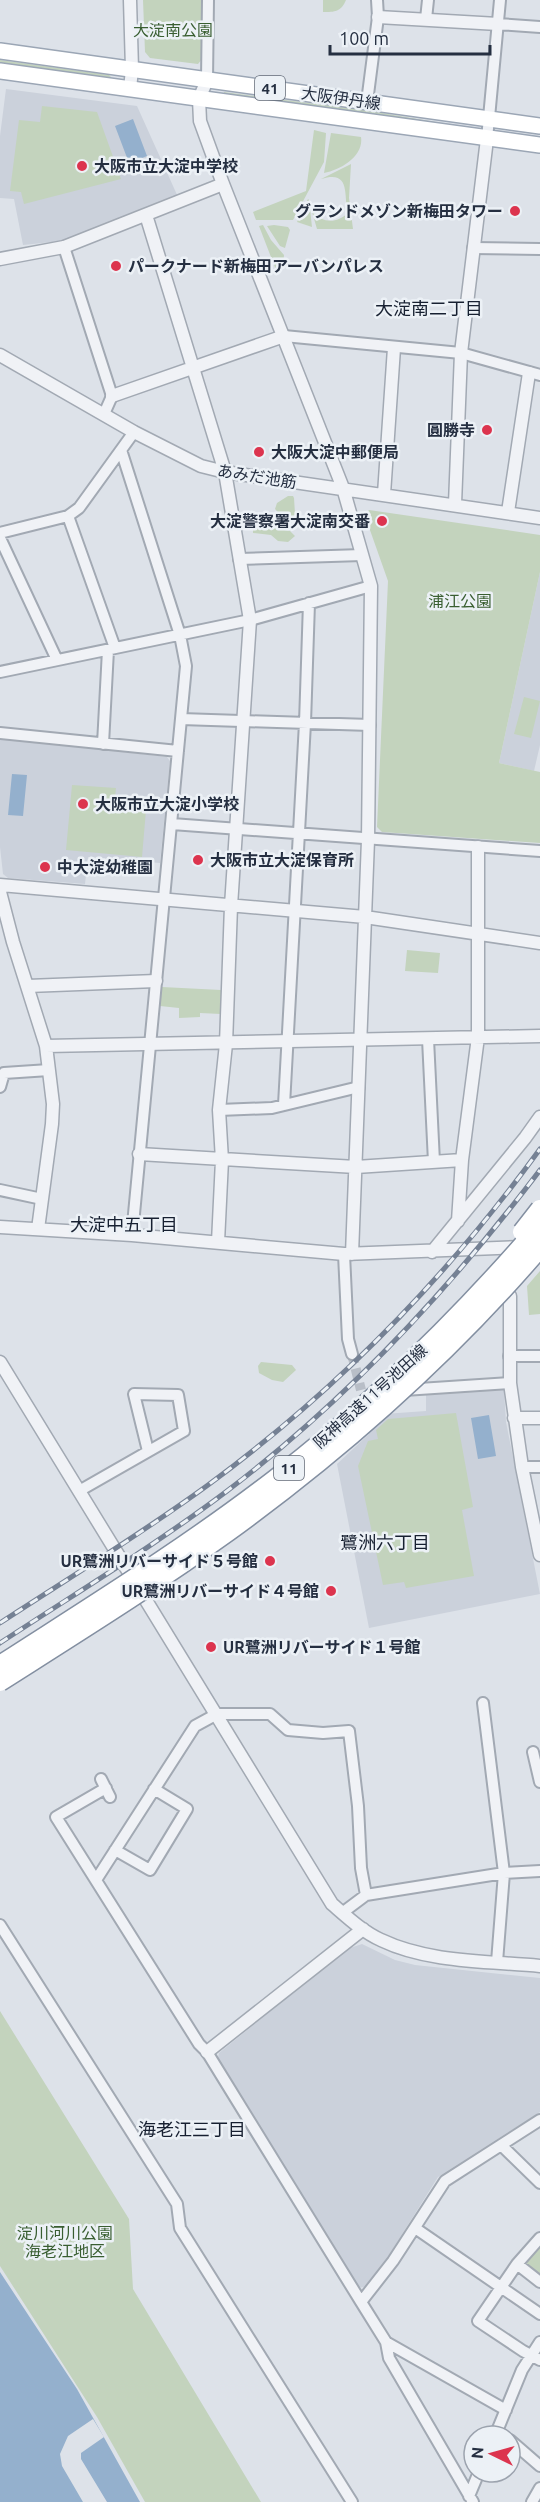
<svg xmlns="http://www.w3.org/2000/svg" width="540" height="2502" font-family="Ubuntu,'Noto Sans JP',sans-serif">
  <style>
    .built { fill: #cbd1db }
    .green { fill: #c3d3bd }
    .water { fill: #94b0cd }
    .pier { fill: #dde2e9 }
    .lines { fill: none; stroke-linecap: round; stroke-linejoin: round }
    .minor-tunnel { stroke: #b8bec7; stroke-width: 10; stroke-dasharray: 10 5; stroke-linecap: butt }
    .minor-casing { stroke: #a2a9b3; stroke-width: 14 }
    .tertiary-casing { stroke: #a2a9b3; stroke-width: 15 }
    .primary-casing { stroke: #9ba6b5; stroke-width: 18 }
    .minor { stroke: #f0f2f6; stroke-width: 10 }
    .tertiary { stroke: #f0f2f6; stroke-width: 12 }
    .primary { stroke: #fff; stroke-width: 15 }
    .rail-casing { stroke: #758194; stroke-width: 5 }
    .rail { stroke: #ecf1f6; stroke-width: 3; stroke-dasharray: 9; stroke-linecap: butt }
    .motorway-bridge-casing { stroke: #838fa1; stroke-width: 21; stroke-linecap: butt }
    .motorway-bridge { stroke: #fff; stroke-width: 18 }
    .poi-dot { fill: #dc344e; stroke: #ecf1f6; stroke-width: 2 }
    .labels { text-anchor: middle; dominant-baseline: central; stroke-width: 5; stroke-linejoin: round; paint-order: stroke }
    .shield { fill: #ecf1f6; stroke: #616977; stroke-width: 1.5 }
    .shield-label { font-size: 15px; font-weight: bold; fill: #252f41 }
    .park-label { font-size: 16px; fill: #395e31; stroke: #ecf1f6 }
    .street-label { font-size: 16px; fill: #252f41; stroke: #ecf1f6 }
    .poi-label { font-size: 16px; font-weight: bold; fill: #252f41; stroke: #ecf1f6; text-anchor: start }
    .neighbourhood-label { font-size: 18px; fill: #172031; stroke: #ecf1f6 }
  </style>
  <rect width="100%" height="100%" fill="#dde2e9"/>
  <path class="built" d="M6,89l131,17 41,91 -117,44 -38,4 -9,-46 -14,-1v-62z
    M540,572v173l-6,26 -35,-8z
    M0,738l167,19 3,4 -10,102 -72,-6 -3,27 -77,-6 -5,-4 -3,-27z
    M504,1390l2,32 34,172 -171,34 -32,-164 32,-30 -2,-4 17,-16 42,-3v-19z
    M362,1944l33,16 20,5 125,13v134l-102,65 -49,78 -25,32 -7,1 -139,-230 1,-5 128,-104z"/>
  <path class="green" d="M143,0h58l1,59 -4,5 -48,-6 -5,-6z
    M323,0h23c-5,12 -11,12 -23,12z
    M0,60l109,15 2,2h-13l-98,-14z
    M224,92l146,19 101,17 -247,-33z
    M42,106l55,6 24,67 -97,25 -3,-12 -11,-1 9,-71 21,2z
    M314,130l12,3 -2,29 -31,58h-37l-3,-8 53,-21z
    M331,133l30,4c3,19 -20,33 -37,36z
    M351,164l-2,34 4,31h-36l-5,-17c11,11 24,12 36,1 -5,-16 4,-44 -27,-34z
    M308,199l1,1 3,27 -15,-5z
    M263,225l8,15 13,15 -1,12 -7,3 -17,-44z
    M274,225l14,2 2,3 -5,18 -5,-2 -13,-20z
    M288,496h5l1,2 1,16 -3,9h-4l-13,-14 2,-6z
    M369,510l171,25v37l-41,191 41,9v71l-158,-11 -5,-5 11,-246 -23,-65z
    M260,526l30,5 5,5 -7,6 -10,-1 -7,-6 -18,-2v-4z
    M524,697l16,4 -9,37 -17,-4z
    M72,785l44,3 -2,19 32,3 -4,47 -76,-7z
    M407,950l33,3 -2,20 -33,-2z
    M162,987l59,3v24l-21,-1v4l-21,1v-10l-19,-2z
    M540,1271v43l-11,1 -2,-29z
    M261,1362l31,3 4,5 -13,12 -11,-2 -13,-7 -1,-7z
    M456,1413l17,94 -11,3 12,66 -68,12 -2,-6 -21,3 -25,-119 10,-25 10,-2 -2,-9 12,-11z
    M0,2011l129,208 4,70 128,213h-116l-48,-85 -97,-151z
    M540,2245v32l-13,-11v-6z"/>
  <path class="water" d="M133,119l14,37 -18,7 -14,-37z
    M12,774l15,1 -4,41 -15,-1z
    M489,1415l7,41 -18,3 -7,-41z
    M0,2272l77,117 63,113h-140z"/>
  <path class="pier" d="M93,2419l11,18 -23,16v6l26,43h-24l-21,-36 -2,-12 8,-18z"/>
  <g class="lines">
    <path class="minor-tunnel" d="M352,1354l9,36"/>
    <defs>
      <path id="minor" d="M426,19l2,-19
        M498,24l42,3
        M207,80l1,-80
        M367,102l11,-85 -1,-17
        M487,139l13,-139
        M64,247l48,149 -8,18
        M473,248l67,1
        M284,336l177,17 79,22
        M121,450l59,185 6,31 -54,569
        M68,516l47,132
        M0,533l68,-17 11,-8 55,-76
        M0,538l57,122
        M239,559l123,-4
        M0,672l250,-52 121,-34
        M181,719l189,6
        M0,733l178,18
        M103,744l5,-94
        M172,824l368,27
        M428,1039l6,123
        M0,1087l4,-14 45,-3
        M284,1105l21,-382 4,-120
        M219,1110l53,-2 87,-21
        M0,1190l42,9
        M344,1254l4,85 4,15
        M509,1356h31
        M404,1390l106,-7
        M522,1467h18
        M79,1491l105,-60 -6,-36 -44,-1 14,57
        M483,1703l21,170 -7,89
        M533,1752l7,30
        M101,1779l9,18
        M106,1788l-50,29 143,227 8,8 154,250 25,40 3,16 84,144
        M115,1850l35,20 37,-61 -33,-20
        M96,1880l99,-154 22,-12h53l18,16 35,3 26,-2 9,75 3,62 5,27
        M342,1913l24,-18 138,-22 36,-2
        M0,1925l177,279 3,24 172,274
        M501,2145l39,38
        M415,2228l125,86
        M540,2238l-23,26 -39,57 45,30 17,9
        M517,2264l23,18
        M361,2302l32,-41 52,-80 95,-61
        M386,2342l120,68
        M495,2436l27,-66 18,-28
        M510,2440l30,26
        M469,2496l10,-24
        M532,2502l8,-14"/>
      <path id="tertiary" d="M378,17l120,7
        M207,80l-8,19 1,22 23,63 120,304 28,98 -3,254 -16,414
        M130,89l2,-20 -2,-69
        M146,215l79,257 25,148 -19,286 -5,138 -7,66 3,50 -4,82
        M0,259l64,-12 159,-63
        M0,355l134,77 67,34 24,6 315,46
        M112,396l172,-60
        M384,494l10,-146
        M455,504l6,-151 26,-214
        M508,512l21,-139
        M0,885l365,32 175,26
        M0,892l13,50 33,104 7,58 -1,20 -14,105
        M28,986l128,-5
        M46,1046l494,-10
        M139,1154l217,13 106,-7
        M458,1221l4,-61 16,-123v-190
        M0,1227l132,8 212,19 180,-7
        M432,1252l93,-114 15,-21
        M510,1296v87l12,84 18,88
        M0,1362l332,542c15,13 31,28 49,36 48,23 107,21 159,26
        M514,1418h26
        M207,2052l156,-123"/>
      <path id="primary" d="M0,51l540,75
        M0,71l540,74"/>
    </defs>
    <use href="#minor" class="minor-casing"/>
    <use href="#tertiary" class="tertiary-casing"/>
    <use href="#primary" class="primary-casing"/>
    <use href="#minor" class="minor"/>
    <use href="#tertiary" class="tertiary"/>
    <use href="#primary" class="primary"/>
    <defs>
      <path id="rail" d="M0,1623c69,-45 141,-89 208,-138 128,-94 239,-208 332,-336
        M0,1643c76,-50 154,-97 227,-152 120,-91 222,-201 313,-321"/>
    </defs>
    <use href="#rail" class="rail-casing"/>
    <use href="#rail" class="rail"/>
    <defs>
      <path id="motorway-bridge" d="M522,1232l18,-23
        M0,1665c93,-60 187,-118 275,-186 95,-73 187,-163 265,-254
        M0,1682c77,-49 154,-97 228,-150 113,-82 221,-178 312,-284"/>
    </defs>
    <use href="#motorway-bridge" class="motorway-bridge-casing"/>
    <use href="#motorway-bridge" class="motorway-bridge"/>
  </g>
  <g class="poi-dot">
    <circle cx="82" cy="166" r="6"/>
    <circle cx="515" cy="211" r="6"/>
    <circle cx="116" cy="266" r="6"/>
    <circle cx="487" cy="430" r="6"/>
    <circle cx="259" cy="452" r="6"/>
    <circle cx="382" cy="521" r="6"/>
    <circle cx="83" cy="804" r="6"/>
    <circle cx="198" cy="860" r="6"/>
    <circle cx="45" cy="867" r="6"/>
    <circle cx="270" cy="1561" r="6"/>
    <circle cx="331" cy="1591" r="6"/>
    <circle cx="211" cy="1647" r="6"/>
  </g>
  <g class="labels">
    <g class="shield">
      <rect x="255" y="76" width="30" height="24" rx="4.5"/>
      <rect x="274" y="1456" width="30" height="24" rx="4.5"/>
    </g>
    <g class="shield-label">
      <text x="270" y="88">41</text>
      <text x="289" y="1468">11</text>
    </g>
    <g class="park-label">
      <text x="173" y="30">大淀南公園</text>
      <text x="460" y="601">浦江公園</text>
      <text x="65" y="2233">淀川河川公園<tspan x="65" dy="18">海老江地区</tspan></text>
    </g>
    <g class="street-label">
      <text transform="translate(341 98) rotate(8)">大阪伊丹線</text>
      <text transform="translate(257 476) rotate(9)">あみだ池筋</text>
      <text transform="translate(370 1396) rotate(-42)">阪神高速11号池田線</text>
    </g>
    <g class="poi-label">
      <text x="94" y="166">大阪市立大淀中学校</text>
      <text x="503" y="211" text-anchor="end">グランドメゾン新梅田タワー</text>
      <text x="128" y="266">パークナード新梅田アーバンパレス</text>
      <text x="475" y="430" text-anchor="end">圓勝寺</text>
      <text x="271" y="452">大阪大淀中郵便局</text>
      <text x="370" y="521" text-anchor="end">大淀警察署大淀南交番</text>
      <text x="95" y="804">大阪市立大淀小学校</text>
      <text x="210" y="860">大阪市立大淀保育所</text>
      <text x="57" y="867">中大淀幼稚園</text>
      <text x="258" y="1561" text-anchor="end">UR鷺洲リバーサイド５号館</text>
      <text x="319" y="1591" text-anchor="end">UR鷺洲リバーサイド４号館</text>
      <text x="223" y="1647">UR鷺洲リバーサイド１号館</text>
    </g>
    <g class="neighbourhood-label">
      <text x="429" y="308">大淀南二丁目</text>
      <text x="124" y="1224">大淀中五丁目</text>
      <text x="385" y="1542">鷺洲六丁目</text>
      <text x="192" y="2129">海老江三丁目</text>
    </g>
  </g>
  <g transform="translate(492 2454) rotate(275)"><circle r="28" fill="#ecf1f6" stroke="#9ca3ae" stroke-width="1.5"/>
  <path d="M0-4.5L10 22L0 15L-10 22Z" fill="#dc344e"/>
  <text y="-9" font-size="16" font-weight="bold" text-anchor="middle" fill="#252f41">N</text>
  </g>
  <path d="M330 45v9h160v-9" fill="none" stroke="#252f41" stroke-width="3"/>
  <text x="339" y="45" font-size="18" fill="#252f41" stroke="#ecf1f6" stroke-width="4.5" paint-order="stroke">100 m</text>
</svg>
